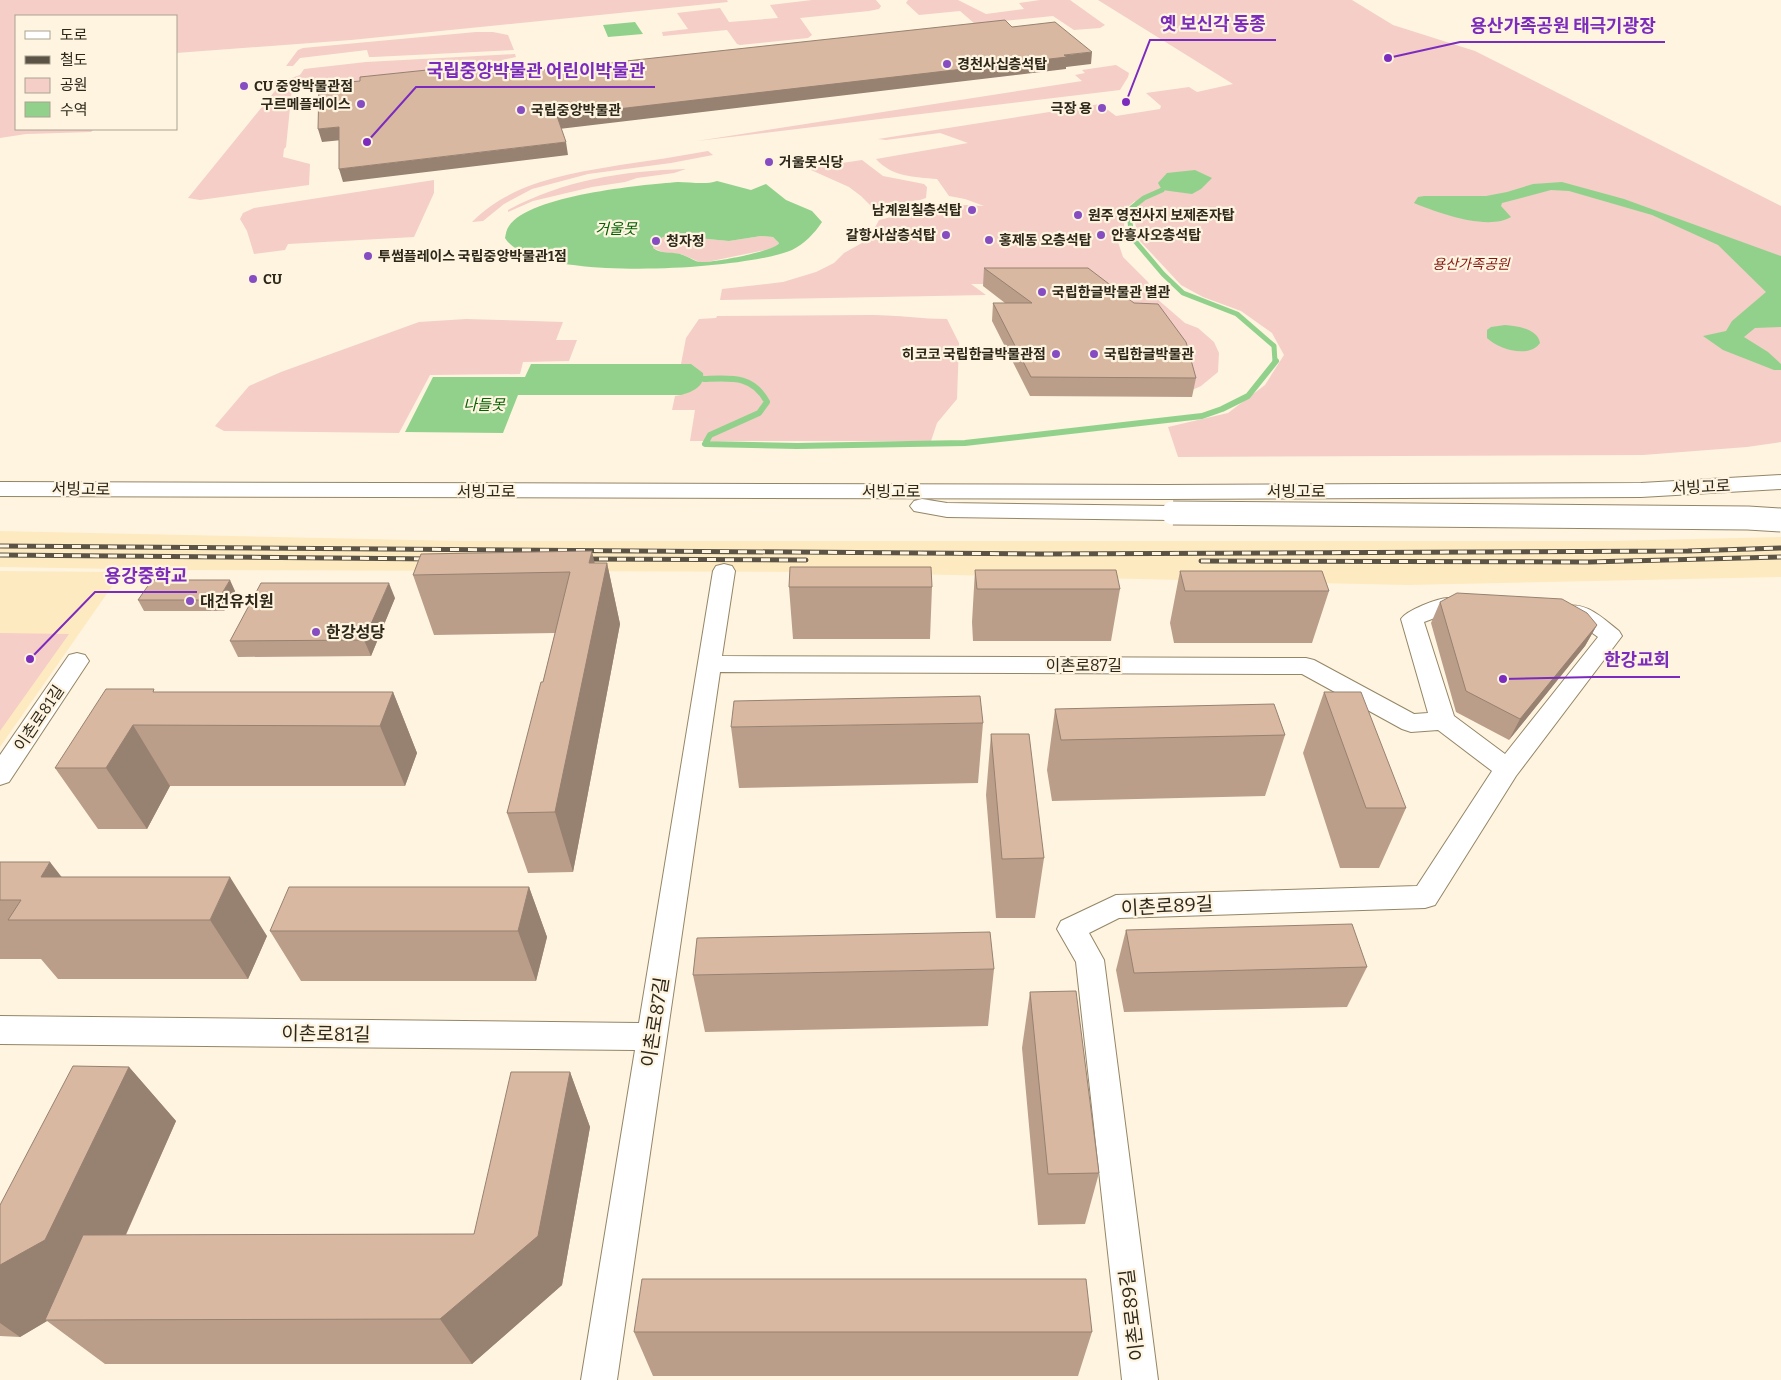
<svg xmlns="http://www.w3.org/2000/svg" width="1781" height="1380" font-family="Bitter,'Noto Sans KR',serif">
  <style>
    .built { fill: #feeac0 }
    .green { fill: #f4cec7 }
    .water { fill: #92d18c; fill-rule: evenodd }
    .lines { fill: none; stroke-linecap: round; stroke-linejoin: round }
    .stream-far1 { stroke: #92d18c; stroke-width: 5 }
    .stream { stroke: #92d18c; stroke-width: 6 }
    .minor-casing { stroke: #948565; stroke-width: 2 }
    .primary-casing { stroke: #948565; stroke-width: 2 }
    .minor { fill: #fff; fill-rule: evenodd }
    .primary { fill: #fff; fill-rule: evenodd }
    .rail-casing { stroke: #5b5446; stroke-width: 5 }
    .rail { stroke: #fef4e0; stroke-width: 3; stroke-dasharray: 9; stroke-linecap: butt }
    .primary-bridge-casing { stroke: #948565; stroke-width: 25; stroke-linecap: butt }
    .primary-bridge { stroke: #fff; stroke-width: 23 }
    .wall { fill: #ba9e8a }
    .shaded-wall { fill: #978171 }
    .building { fill: #d8b8a1; stroke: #978171 }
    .poi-dot { fill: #864cc2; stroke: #fef4e0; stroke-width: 2 }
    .labels { text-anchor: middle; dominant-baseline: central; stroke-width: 4.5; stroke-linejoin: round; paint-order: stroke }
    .far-poi-label { font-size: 14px; font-weight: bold; fill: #2e281b; stroke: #fef4e0; text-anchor: start }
    .far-park-label { font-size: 14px; font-style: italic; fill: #841611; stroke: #fef4e0 }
    .far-water-label { font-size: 15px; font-style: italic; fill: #026100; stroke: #fef4e0 }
    .street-label { font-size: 16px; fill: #2e281b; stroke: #fef4e0 }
    .poi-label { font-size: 16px; font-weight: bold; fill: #2e281b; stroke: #fef4e0; text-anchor: start }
    .near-street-label { font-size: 19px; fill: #2e281b; stroke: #fef4e0 }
    .leader { fill: none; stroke: #7b2cbf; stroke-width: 2 }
    .callout-dot { fill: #7b2cbf; stroke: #fef4e0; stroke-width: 2 }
    .callout-label { font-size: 18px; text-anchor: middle; font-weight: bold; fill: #7b2cbf; stroke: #fef4e0; stroke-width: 4.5; stroke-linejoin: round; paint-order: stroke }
  </style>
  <rect width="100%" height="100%" fill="#fef4e0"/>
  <path class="built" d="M0,531l460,10h1150l171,-4v40l-373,8 -588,-13 -644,-2 -176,-3z
    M0,571l122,1 -122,175z"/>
  <path class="green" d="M0,0h727l1,2 -377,38 -175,13v-37h-160v113h78l-3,3 -65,2 -26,4z
    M812,0h64l5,6 -2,3 -10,2 -69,7 12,17 -4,3 -68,7 -3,-1 -10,-14 -64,6 -1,-4 26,-3 -11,-16 43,-5 9,14 49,-4 -8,-13z
    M908,0h50l28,14 38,-5 -5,-6 21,-3h30l35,25 -5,3 -26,2 -21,-14 -78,8 -15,-13 -41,4 -13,-12z
    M1098,0h254l41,25 82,26 306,155v236l-34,5 -104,8 -465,2 -10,-30 60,-14 37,-28 19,-30 -12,-22 -31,-22 -38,-14 -22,-12 -41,-44 -8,-29 5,-5 -2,-6 -10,8 -1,18 7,15h-13l5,15 25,25 8,16 29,25 13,5 16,14 5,11 -1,19 -17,14 -11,5 -105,-107h-114l15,11 -266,5 2,-11 61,-7 33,-10 18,-9 10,-10 25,-14 10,-19 66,-16 39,2 -19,-7 -16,-3 -12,-17c-23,-2 -45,-2 -61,-20l92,-16 -28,-10 -54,7 -8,-1 222,-35 16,12 44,-7 1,-3 -15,-13 43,-6 8,5 36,-8z
    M476,32h17l15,3 6,15 -141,7h-4l-2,-7 -67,8 -7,8h-7l12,-16 5,-2z
    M515,54l1,3 -14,3 1,5 -211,23 -6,59 -2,2 -1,8 27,7 -1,21 -109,15 -12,-2 95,-117 17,-6 4,-6 62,-7z
    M1116,65l13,8 -1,4 -8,13 -423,51 385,-60 -7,-6 10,-2 -3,-3z
    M708,151l5,4 -42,8 -83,11 -56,15 -28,15 -21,17 -11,1c40,-40 95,-48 148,-57 29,-4 59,-9 88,-14z
    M862,160l21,16 41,8 3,3 -1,11 -6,2 -48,7 -11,-11 -12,-9 -38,-17 4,-3z
    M686,169l-12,4 -37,5 -12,4 -33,5 -59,14 -25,11v-2c56,-30 115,-39 178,-41z
    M434,180v13l-20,44 -126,7 -3,6 -31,4 -7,-23 -7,-12 3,-6 11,-5z
    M675,236l54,5 32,-5 12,1 6,6 -3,4 -11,3 -63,13 -21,-9 -16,-1 -12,-5 1,-6 9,-5z
    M872,315c26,0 50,4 75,4l12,24 -2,56 -20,24 -6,18h-241l5,-31h-23l3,-14 6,-1 10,-31h-10l5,-26 13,-19 17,-1 1,-2z
    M466,319l97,3 -7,18h21l-8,21 -46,1 -3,12 -90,1 -31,58 -175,-2 -9,-5 34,-40 32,-14 138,-50z
    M0,633l69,1 -69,97z"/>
  <path class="water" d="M635,22l8,12 -35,3 -5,-12z
    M1195,170l17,8 -11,11 -9,5 -30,-4 -4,-7 9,-10z
    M717,181l34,9 15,-6 20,16 26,11 10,11c-7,11 -18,22 -30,28 -46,20 -260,34 -287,-12 1,-4 1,-8 4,-12 21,-31 132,-41 169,-44 12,0 28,3 39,-1zM675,236l54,5 32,-5 12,1 6,6c-3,8 -67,20 -78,19 -6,0 -12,-5 -18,-7 -10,-4 -20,0 -30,-7l1,-6 9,-5z
    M1562,182l62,17 157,57v71l-26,1 -11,9 24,15 13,12v6h-7l-51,-20 -20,-14 23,-5 6,-10 34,-29 -48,-47 -66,-30 -83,-24 -18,-1 -49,13 -1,3 10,11c-23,14 -73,-4 -97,-14l4,-6 6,-1h62l21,-4 26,-8z
    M1505,325c13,1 33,4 35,18 -11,16 -42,6 -53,-5v-8l4,-3z
    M531,364h160l12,9c2,14 -11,19 -22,22h-163l-15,38 -98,-1 28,-55h92z"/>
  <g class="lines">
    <path class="stream-far1" d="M1162,190l-18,8 -15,12 2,22 4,9 28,33 20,19 54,21 37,32 1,16"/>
    <path class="stream" d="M704,379c27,-1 49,-4 63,23l-8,11 -49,22 -5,9 92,2 168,-3 237,-27 20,-7 26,-13 28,-35"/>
    <defs>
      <path id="minor" d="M724,564l8,2 3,5 -13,85 584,2 8,2 100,54 14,-1 -27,-94c5,-8 36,-21 47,-21 9,0 19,1 28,4l3,5 -3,5 -8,2 -20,-1 -24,9 30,94 51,38 93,-117 -24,-17 -13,-3 -3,-5 3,-5c24,-7 40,10 58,24l3,5 -106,140 -81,129 -10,3 -306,10 -30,15 15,27 54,420h-36l-46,-418 -19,-33 4,-8 55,-26 301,-9 75,-115 -54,-41 -27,2 -9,-3 -100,-55 -582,-2 -103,708h-36l54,-330 -635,-6v-28l639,7 74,-452 3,-5z
        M77,653l8,2 4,6 -80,121 -9,3v-30l69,-100z"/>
      <path id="primary" d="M1781,475v14l-140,8 -477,2 -1164,-3v-14l1164,3 477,-2z
        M922,499l25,4 226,3 8,2 4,5 -4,5 -8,2 -226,-3 -33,-6 -4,-5 4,-5z"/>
    </defs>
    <use href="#minor" class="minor-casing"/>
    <use href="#primary" class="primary-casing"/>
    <use href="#minor" class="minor"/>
    <use href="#primary" class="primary"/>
    <defs>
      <path id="rail" d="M0,546l1040,8 648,-3 93,-3
        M0,555l434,4
        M581,559l225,1
        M1201,561l388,1 192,-5"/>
    </defs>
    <use href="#rail" class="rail-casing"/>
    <use href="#rail" class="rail"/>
    <defs>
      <path id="primary-bridge" d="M1173,513l575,5 33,2"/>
    </defs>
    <use href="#primary-bridge" class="primary-bridge-casing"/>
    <use href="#primary-bridge" class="primary-bridge"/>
  </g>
  <path class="wall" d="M984,268l212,110 -4,19 -162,-1 -38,-75 1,-18h12l-22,-17z
    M595,563h12l13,61 -47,248 -45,1 -21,-60 36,-131 12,-49 -121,2 -21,-60z
    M975,570l145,19 -9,52h-138l-1,-19z
    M1180,571l149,20 -17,52h-138l-4,-20z
    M789,587h143l-2,52h-137z
    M235,591l-11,20h-80l-6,-11z
    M395,598l-24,58 -133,1 -8,-16z
    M1440,602l157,23 -12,21 -76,94 -53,-28 -25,-89z
    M156,692h237l24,61 -12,33h-235l-23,43h-49l-43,-61z
    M1324,692l82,116 -27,60h-39l-37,-115z
    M1055,709l230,26 -20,61 -213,5 -5,-31z
    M983,723l-5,60 -239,5 -8,-61z
    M991,734l53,124 -9,60h-39l-10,-123z
    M0,862l62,15 205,59 -19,43h-190l-17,-20h-41z
    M529,887l18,50 -11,44h-235l-31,-50z
    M1126,930l241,37 -20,40 -223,5 -8,-42z
    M994,969l-6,57 -283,6 -12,-57z
    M1030,992l69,181 -14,51 -47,1 -16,-177z
    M129,1067l47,54 -50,114 348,-1 96,-162 20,55 -28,158 -90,79h-367l-58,-43 -27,16 -20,-1v-131z
    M634,1332h458l-14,44h-425z"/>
  <path class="shaded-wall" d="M1092,52l-1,12 -25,3v2l-507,60 -2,-13z
    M339,127l3,13 -20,2 -4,-13z
    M566,142l2,13 -225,27 -4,-13z
    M592,551l9,41 6,-29 13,61 -47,248 -18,-60 34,-249z
    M230,580l5,11 -11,20 -6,-11z
    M389,583l6,15 -24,58 -7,-16z
    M1597,625l-12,21 -76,94 11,-21z
    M393,692l24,61 -12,33 -25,-60z
    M133,725l37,61 -23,43 -41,-61z
    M50,862l45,58 -54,-43z
    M230,877l37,59 -19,43 -38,-59z
    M529,887l18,50 -11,44 -18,-50z
    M129,1067l47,54 -74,167 -57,32 2,1 -27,16 -20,-14v-58z
    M570,1072l20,55 -28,158 -90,79 -32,-45z"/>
  <path class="building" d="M1005,20l7,7 43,-5 37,30 -28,3 3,2 -510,59 9,26 -227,27v-42l-21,2 1,-44 41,-4v-4l134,-14 3,12z
    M984,268h104l46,35 24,1 28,38 10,36 -165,-1 -38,-74h39z
    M592,551l-3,12h18l-52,249 -48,1 34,-131h2l27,-110 -157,3 8,-21z
    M790,567h141l1,20h-143z
    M975,570h141l4,19h-143z
    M1180,571h142l7,20h-144z
    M152,580h78l-12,20h-80z
    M261,583h128l-25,57 -134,1z
    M1457,593l105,6 25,14 10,12 -77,94 -54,-28 -26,-89z
    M106,689h48l-1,3h240l-13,34 -247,-1 -27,43h-51z
    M1324,692h37l45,116h-40z
    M980,696l3,27 -252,4 3,-26z
    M1274,704l11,31 -224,5 -6,-31z
    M991,734h38l15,124 -42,1z
    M0,862h50l-9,15h189l-20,43h-202l13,-20h-21z
    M289,887h240l-11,44h-248z
    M1352,924l15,43 -233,6 -8,-43z
    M990,932l4,37 -301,6 4,-37z
    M1076,991l23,182 -51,1 -18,-182z
    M73,1066l56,1 -84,173 -45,25v-60z
    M511,1072h59l-32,164 -98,83 -395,1 38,-85 391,-1z
    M642,1279h444l6,53h-458z"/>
  <g class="poi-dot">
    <circle cx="947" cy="64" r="5"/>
    <circle cx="244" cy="86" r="5"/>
    <circle cx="361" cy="104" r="5"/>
    <circle cx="1102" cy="108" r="5"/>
    <circle cx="521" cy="110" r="5"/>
    <circle cx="769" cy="162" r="5"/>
    <circle cx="972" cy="210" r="5"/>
    <circle cx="1078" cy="215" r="5"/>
    <circle cx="946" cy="235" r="5"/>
    <circle cx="1101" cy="235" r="5"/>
    <circle cx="989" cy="240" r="5"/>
    <circle cx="656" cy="241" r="5"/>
    <circle cx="368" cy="256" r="5"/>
    <circle cx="253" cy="279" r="5"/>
    <circle cx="1042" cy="292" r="5"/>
    <circle cx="1056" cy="354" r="5"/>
    <circle cx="1094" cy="354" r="5"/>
    <circle cx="190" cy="601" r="5"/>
    <circle cx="316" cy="632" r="5"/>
  </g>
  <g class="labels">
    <g class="far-poi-label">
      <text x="957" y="64">경천사십층석탑</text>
      <text x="254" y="86">CU 중앙박물관점</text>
      <text x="351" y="104" text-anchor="end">구르메플레이스</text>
      <text x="1092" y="108" text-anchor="end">극장 용</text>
      <text x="531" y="110">국립중앙박물관</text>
      <text x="779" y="162">거울못식당</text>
      <text x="962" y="210" text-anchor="end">남계원칠층석탑</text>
      <text x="1088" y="215">원주 영전사지 보제존자탑</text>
      <text x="936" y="235" text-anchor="end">갈항사삼층석탑</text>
      <text x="1111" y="235">안흥사오층석탑</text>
      <text x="999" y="240">홍제동 오층석탑</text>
      <text x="666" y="241">청자정</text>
      <text x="378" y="256">투썸플레이스 국립중앙박물관1점</text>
      <text x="263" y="279">CU</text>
      <text x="1052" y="292">국립한글박물관 별관</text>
      <text x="1046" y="354" text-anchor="end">히코코 국립한글박물관점</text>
      <text x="1104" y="354">국립한글박물관</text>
    </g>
    <g class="far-park-label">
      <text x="1471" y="264">용산가족공원</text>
    </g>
    <g class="far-water-label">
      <text x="616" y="229">거울못</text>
      <text x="484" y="405">나들못</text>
    </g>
    <g class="street-label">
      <text transform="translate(1701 487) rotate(-3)">서빙고로</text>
      <text transform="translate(81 489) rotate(1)">서빙고로</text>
      <text x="486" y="491">서빙고로</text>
      <text x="891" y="491">서빙고로</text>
      <text x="1296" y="491">서빙고로</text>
      <text x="1084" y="665">이촌로87길</text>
      <text transform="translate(39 718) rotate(-56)">이촌로81길</text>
    </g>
    <g class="poi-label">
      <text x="200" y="601">대건유치원</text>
      <text x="326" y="632">한강성당</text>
    </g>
    <g class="near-street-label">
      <text transform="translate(1167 906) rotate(-3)">이촌로89길</text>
      <text transform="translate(655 1022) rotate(-81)">이촌로87길</text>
      <text transform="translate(326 1034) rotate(1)">이촌로81길</text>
      <text transform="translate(1132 1315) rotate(-97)">이촌로89길</text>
    </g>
  </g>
  <path class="leader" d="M1126 102L1150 40H1276M1388 58L1460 42H1665M367 142L416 87H655M30 659L95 592H197M1503 679L1594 677H1680"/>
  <g class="callout-dot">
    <circle cx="1126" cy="102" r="5"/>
    <circle cx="1388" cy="58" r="5"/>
    <circle cx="367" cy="142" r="5"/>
    <circle cx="30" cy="659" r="5"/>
    <circle cx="1503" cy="679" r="5"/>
  </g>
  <g class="callout-label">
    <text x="1213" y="30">옛 보신각 동종</text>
    <text x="1563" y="32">용산가족공원 태극기광장</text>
    <text x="536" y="77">국립중앙박물관 어린이박물관</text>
    <text x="146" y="582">용강중학교</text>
    <text x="1637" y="666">한강교회</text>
  </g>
  <rect x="15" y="15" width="162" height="115" fill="#fef4e0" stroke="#aba291"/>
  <rect x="25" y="31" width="25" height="8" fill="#ffffff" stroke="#aba291"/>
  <text x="60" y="40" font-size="15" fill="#2e281b">도로</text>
  <rect x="25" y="56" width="25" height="8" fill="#5b5446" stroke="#aba291"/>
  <text x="60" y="65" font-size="15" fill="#2e281b">철도</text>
  <rect x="25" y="78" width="25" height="15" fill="#f4cec7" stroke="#aba291"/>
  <text x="60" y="90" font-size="15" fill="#2e281b">공원</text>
  <rect x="25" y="102" width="25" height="15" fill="#92d18c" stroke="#aba291"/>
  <text x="60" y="115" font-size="15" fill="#2e281b">수역</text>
</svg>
